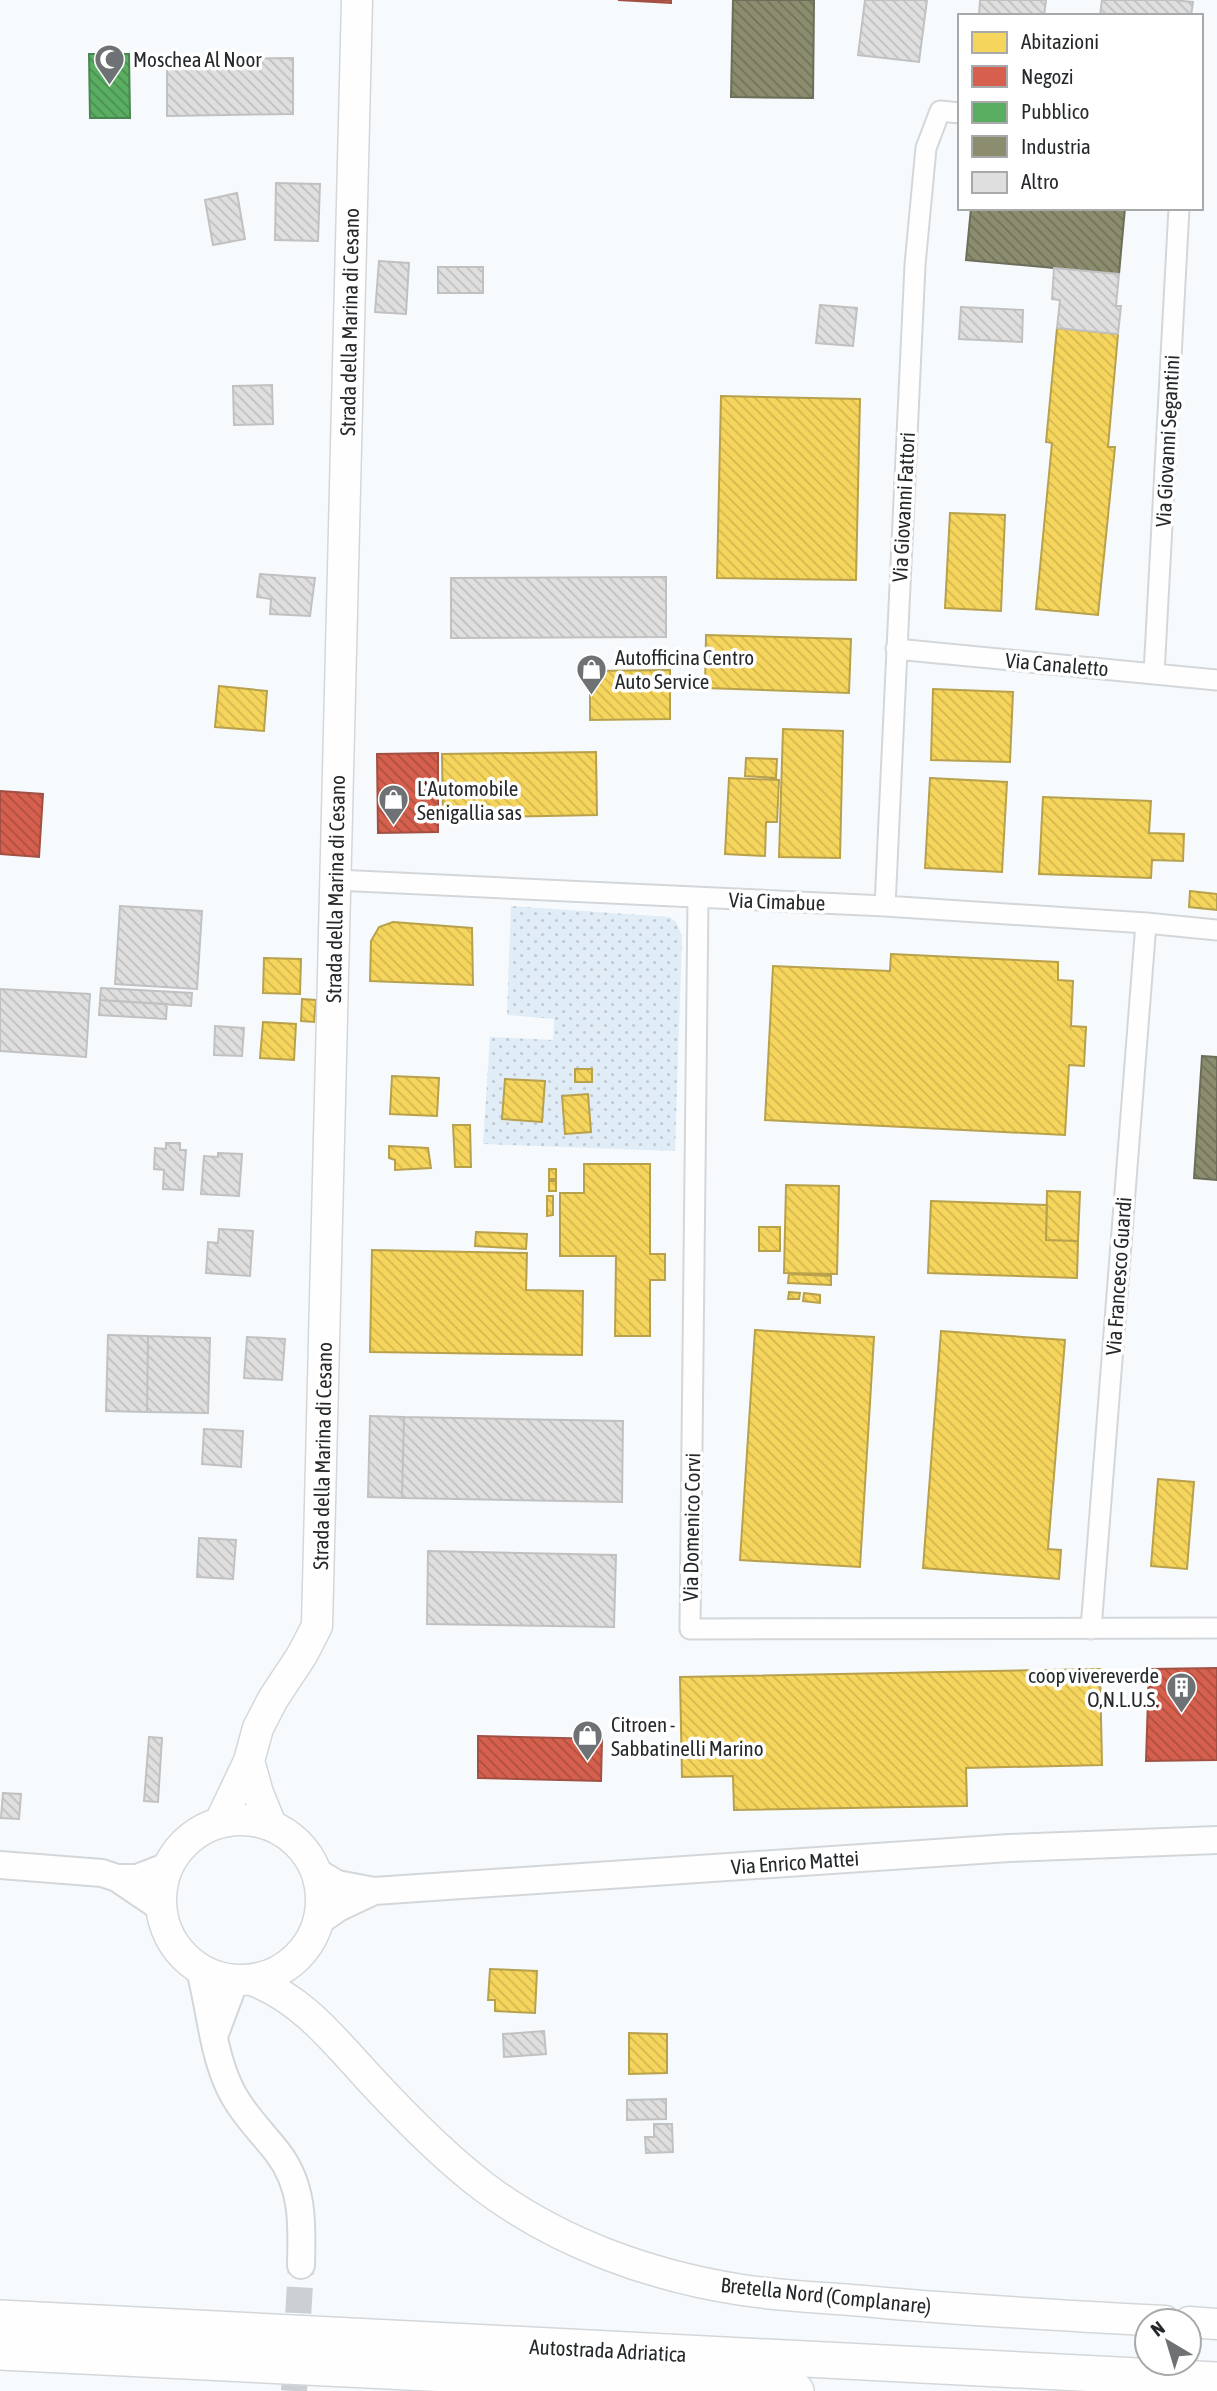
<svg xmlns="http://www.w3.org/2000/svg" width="1217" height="2391" font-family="'Asap Condensed',sans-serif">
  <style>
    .garden { fill: url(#garden-dots) }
    .homes { fill: url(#homes-back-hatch); stroke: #b8a14d; stroke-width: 2 }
    .shops { fill: url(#shops-back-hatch); stroke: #a15043; stroke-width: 2 }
    .public { fill: url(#public-back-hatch); stroke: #4a8651; stroke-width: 2 }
    .industry { fill: url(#industry-back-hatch); stroke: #6d6e5a; stroke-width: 2 }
    .building { fill: url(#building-back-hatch); stroke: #c1c1c2; stroke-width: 2 }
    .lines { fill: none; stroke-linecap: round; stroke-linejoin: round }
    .secondary-tunnel { stroke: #cdd0d3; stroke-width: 26; stroke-dasharray: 26 13; stroke-linecap: butt }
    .street-casing { stroke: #d4d7d9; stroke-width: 23 }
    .secondary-casing { stroke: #d4d7d9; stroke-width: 30 }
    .primary-casing { stroke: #d4d7d9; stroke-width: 33 }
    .highway-casing { stroke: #d4d7d9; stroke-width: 38 }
    .street { stroke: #fefeff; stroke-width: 19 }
    .secondary { stroke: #fefeff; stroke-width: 26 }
    .primary { stroke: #fefeff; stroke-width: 30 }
    .highway { stroke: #fefeff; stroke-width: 35 }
    .labels { text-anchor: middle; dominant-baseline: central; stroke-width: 7; stroke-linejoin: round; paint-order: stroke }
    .poi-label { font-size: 21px; fill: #26292b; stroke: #fff; text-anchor: start }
    .street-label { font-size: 21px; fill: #26292b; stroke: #fff }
  </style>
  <defs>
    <pattern id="garden-dots" width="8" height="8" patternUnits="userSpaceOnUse" patternTransform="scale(1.75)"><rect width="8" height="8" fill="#e0ecf6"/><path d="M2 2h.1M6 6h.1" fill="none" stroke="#c0cad3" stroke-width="1.8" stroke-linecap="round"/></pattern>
    <pattern id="homes-back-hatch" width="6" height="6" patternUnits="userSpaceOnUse" patternTransform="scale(1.75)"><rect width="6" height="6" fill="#f6d55c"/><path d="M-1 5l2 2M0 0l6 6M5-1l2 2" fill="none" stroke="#d3b750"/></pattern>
    <pattern id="shops-back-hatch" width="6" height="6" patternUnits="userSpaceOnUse" patternTransform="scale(1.75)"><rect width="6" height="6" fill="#d6604d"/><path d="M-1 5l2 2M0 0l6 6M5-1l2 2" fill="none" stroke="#ad4f40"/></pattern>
    <pattern id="public-back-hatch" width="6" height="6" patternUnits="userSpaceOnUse" patternTransform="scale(1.75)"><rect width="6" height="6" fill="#5aae61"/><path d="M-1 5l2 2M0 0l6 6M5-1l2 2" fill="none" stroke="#4a8e50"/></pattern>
    <pattern id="industry-back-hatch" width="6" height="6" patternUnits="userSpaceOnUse" patternTransform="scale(1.75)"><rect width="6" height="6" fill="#8c8c6e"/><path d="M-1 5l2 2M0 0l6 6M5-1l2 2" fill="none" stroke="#72725b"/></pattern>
    <pattern id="building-back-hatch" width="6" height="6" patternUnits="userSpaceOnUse" patternTransform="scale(1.75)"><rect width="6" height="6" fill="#dfdfe0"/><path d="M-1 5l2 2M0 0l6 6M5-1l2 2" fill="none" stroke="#bfbfc0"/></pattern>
  </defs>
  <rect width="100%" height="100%" fill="#f7fafd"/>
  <path class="garden" d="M511,906l159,11 7,6 5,14 -7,214 -192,-7 7,-107 63,3 1,-21 -47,-4z"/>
  <path class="homes" d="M1057,328l61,6 -10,113h7l-17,168 -62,-6 16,-166 -6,-1z
    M721,396l139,3 -4,181 -139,-2z
    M950,513l55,2 -4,96 -56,-3z
    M706,635l145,4 -2,54 -144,-5z
    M670,670v49l-80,1v-49z
    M219,686l48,5 -3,40 -49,-4z
    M933,689l80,3 -3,70 -79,-2z
    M783,729l60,2 -3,127 -61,-1z
    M596,752l1,63 -154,3 -1,-64z
    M746,758l31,1 -1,19 -31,-2z
    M729,778l50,2 -2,42h-11l-1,34 -40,-2z
    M930,778l77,4 -5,90 -77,-4z
    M1043,797l108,4 -2,32 35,1 -1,27 -31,-1 -1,18 -112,-4z
    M1190,891l27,3v16l-28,-3z
    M393,922l79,6 1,57 -103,-4 1,-40 8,-14z
    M891,954l167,8v18l15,1 -2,45 15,1 -2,39 -15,-1 -4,70 -300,-15 8,-154 117,5z
    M264,958l37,1 -1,35 -37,-1z
    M302,999l14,1 -2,22 -13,-1z
    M263,1022l33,2 -2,36 -34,-2z
    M575,1069h17v13h-17z
    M392,1076l47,2 -2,38 -47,-2z
    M505,1079l40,2 -3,41 -40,-3z
    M588,1094l3,38 -26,2 -3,-38z
    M453,1125h17l1,42h-16z
    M389,1146l39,2 3,20 -36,2v-10l-6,-2z
    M584,1164h66v90h15v26h-15v56h-35l1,-80h-56v-63h24z
    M549,1169h7v10h-7z
    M549,1181h7v10h-7z
    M786,1185l53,1 -2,88 -53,-1z
    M1047,1191l33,1 -2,49 -32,-1z
    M547,1196h6v19l-6,1z
    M931,1201l116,4 -1,35 32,1 -1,37 -149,-5z
    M759,1227h21v24h-21z
    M476,1232l51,2 -1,15 -51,-3z
    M372,1250l155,3 -1,37 57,1 -1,64 -212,-3z
    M789,1274l42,2v9l-43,-2z
    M789,1292l11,1 -1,6h-11z
    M804,1293l16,2v8l-17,-2z
    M755,1330l119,7 -14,230 -120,-7z
    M941,1331l124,9 -17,209 13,1 -2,29 -136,-11z
    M1158,1479l36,3 -7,87 -36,-3z
    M1100,1669l2,96 -136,3 1,38 -233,4 -1,-34 -51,1 -2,-100z
    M490,1969l47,2 -2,42 -40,-2v-11h-7z
    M629,2033l38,1v39l-38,1z"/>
  <path class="shops" d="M618,0h53v3z
    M438,753v79l-60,1 -1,-79z
    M0,791l43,3 -4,63 -39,-3z
    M1217,1668v92l-71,1 3,-92z
    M478,1736l124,3 -1,42 -123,-3z"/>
  <path class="public" d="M89,54h40l1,64h-40z"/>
  <path class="industry" d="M733,0h81l-1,98 -82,-1z
    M971,208h154l-6,66 -153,-14z
    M1202,1056l15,1v123l-23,-2z"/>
  <path class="building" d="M865,0h62l-8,62 -61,-7z
    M980,0h66l-2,16h-65z
    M1102,0h71l20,2 -2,14h-91z
    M293,58v56l-126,2v-56z
    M276,183l44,1 -2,57 -43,-1z
    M237,193l8,46 -32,6 -8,-45z
    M379,261l30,2 -3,51 -31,-2z
    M438,267h45v26h-45z
    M1054,268l65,6 -3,32h5l-3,28 -61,-6 3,-28 -8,-1z
    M820,305l37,3 -4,38 -37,-3z
    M961,307l62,3 -1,32 -63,-3z
    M272,385l1,39 -39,1 -1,-39z
    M260,574l55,4 -5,38 -40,-2 1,-15 -14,-2z
    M666,577v60l-215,1v-60z
    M120,906l82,5 -5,78 -82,-5z
    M101,988l91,5 -1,13 -91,-6z
    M0,989l90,5 -4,63 -86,-6z
    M100,1000l67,4 -1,15 -67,-4z
    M215,1026l29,2 -2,28 -28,-1z
    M166,1143h14v7h6l-3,40 -20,-1 1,-19 -10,-1 1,-21 11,1z
    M218,1153l24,1 -3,42 -38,-2 3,-38 14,1z
    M219,1229l34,2 -3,45 -44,-3 2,-31 10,1z
    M108,1335l40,1 -1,76 -41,-1z
    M148,1336l62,2 -2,75 -61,-1z
    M247,1337l38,2 -3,41 -38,-2z
    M370,1416l34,1 -2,81 -34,-1z
    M404,1417l219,4 -1,81 -220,-4z
    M204,1429l39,2 -2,36 -39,-3z
    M199,1538l37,2 -3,39 -36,-2z
    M428,1551l188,4 -2,72 -187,-3z
    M149,1737l13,1 -4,64 -14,-1z
    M3,1793l18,1 -2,25 -18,-1z
    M544,2031l2,23 -42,3 -1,-23z
    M666,2099v20l-39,1v-20z
    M654,2124h18l1,28 -27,1 -1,-16h9z"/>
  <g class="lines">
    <path class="secondary-tunnel" d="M294,2391l7,-126"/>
    <defs>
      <path id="street" d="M896,649l321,31
        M1154,674l25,-466
        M336,880l549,26 261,17 71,7
        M698,898l-8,731 527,-1
        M885,906l30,-641 11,-117 14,-37 20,2
        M1091,1629l55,-706"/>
      <path id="secondary" d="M0,1865l102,8 15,5 43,29
        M317,1872l20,12 37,7 635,-43 208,-8
        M117,1878h20l31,-12
        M318,1922l20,-14 36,-17
        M200,1970c10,37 12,78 28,114 11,26 33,47 50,69 26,34 24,72 23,112
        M216,2031l19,-51"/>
      <path id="primary" d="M249,1761l9,32 13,32
        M161 1900a80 80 0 1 1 160 0a80 80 0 1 1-160 0Z
        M220,1822l29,-61 9,-33 15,-29 29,-44 15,-29 40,-1626
        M252,1980c50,19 81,59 116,97 36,39 74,78 116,110 74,56 167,89 258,103 47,7 96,8 143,13 93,8 186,13 280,18
        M1189,2322l28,2"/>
      <path id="highway" d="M0,2318l1217,62
        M0,2352l796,39"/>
    </defs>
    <use href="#street" class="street-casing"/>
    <use href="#secondary" class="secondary-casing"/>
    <use href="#primary" class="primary-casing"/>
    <use href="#highway" class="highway-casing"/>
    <use href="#street" class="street"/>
    <use href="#secondary" class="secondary"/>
    <use href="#primary" class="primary"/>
    <use href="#highway" class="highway"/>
  </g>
  <defs>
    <symbol id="mosque-pin" viewBox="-11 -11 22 30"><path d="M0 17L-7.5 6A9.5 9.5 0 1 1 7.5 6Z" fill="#6f7274" stroke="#fff"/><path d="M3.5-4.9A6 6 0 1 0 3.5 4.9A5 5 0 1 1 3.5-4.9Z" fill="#fff"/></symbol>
    <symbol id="shop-pin" viewBox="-11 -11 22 30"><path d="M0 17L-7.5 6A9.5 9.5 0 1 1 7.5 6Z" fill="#6f7274" stroke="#fff"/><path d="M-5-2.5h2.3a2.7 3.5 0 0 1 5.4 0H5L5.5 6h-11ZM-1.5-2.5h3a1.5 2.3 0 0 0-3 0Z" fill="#fff"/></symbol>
    <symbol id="building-pin" viewBox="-11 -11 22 30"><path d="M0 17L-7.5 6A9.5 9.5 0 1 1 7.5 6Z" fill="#6f7274" stroke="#fff"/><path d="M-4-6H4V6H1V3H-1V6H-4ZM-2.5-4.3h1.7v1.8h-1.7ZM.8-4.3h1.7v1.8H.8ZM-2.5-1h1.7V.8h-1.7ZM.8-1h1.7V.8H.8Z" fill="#fff"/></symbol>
  </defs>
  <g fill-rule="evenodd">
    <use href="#mosque-pin" x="92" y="42" width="35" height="47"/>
    <use href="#shop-pin" x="574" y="652" width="35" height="47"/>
    <use href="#shop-pin" x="376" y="782" width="35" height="47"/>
    <use href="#building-pin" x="1164" y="1670" width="35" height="47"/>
    <use href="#shop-pin" x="570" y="1718" width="35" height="47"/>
  </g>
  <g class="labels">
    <g class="poi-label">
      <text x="133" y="59">Moschea Al Noor</text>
      <text x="615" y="657">Autofficina Centro<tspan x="615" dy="24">Auto Service</tspan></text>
      <text x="417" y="788">L'Automobile<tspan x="417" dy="24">Senigallia sas</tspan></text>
      <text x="1159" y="1675" text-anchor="end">coop vivereverde<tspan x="1159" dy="24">O,N.L.U.S.</tspan></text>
      <text x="611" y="1724">Citroen -<tspan x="611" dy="24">Sabbatinelli Marino</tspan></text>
    </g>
    <g class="street-label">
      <text transform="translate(349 322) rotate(-89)">Strada della Marina di Cesano</text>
      <text transform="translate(1167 441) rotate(-87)">Via Giovanni Segantini</text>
      <text transform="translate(903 507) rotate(-87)">Via Giovanni Fattori</text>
      <text transform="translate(1057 664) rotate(5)">Via Canaletto</text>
      <text transform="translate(335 889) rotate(-89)">Strada della Marina di Cesano</text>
      <text transform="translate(777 901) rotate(2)">Via Cimabue</text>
      <text transform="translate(1118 1276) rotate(-86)">Via Francesco Guardi</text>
      <text transform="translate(322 1456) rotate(-89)">Strada della Marina di Cesano</text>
      <text transform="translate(691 1527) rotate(-89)">Via Domenico Corvi</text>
      <text transform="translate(795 1862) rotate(-4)">Via Enrico Mattei</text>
      <text transform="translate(826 2295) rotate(6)">Bretella Nord (Complanare)</text>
      <text transform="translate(608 2350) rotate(3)">Autostrada Adriatica</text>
    </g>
  </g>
  <rect x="958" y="14" width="245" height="196" fill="#ffffff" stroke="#a8a9aa" stroke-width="2"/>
  <rect x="972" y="32" width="35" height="21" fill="#f6d55c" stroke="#a8a9aa" stroke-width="2"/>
  <text x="1021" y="49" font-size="21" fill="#26292b">Abitazioni</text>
  <rect x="972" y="66" width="35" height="21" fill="#d6604d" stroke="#a8a9aa" stroke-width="2"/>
  <text x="1021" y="84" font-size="21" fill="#26292b">Negozi</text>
  <rect x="972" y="102" width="35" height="21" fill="#5aae61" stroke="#a8a9aa" stroke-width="2"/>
  <text x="1021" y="119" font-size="21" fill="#26292b">Pubblico</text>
  <rect x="972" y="136" width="35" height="21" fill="#8c8c6e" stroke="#a8a9aa" stroke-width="2"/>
  <text x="1021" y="154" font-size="21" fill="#26292b">Industria</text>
  <rect x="972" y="172" width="35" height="21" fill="#dfdfe0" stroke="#a8a9aa" stroke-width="2"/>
  <text x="1021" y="189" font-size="21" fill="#26292b">Altro</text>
  <g transform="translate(1168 2342) rotate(322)"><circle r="33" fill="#ffffff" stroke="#a8a9aa" stroke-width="2"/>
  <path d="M0-5L12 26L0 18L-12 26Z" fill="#6f7274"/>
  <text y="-10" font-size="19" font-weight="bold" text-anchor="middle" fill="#26292b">N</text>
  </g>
</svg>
